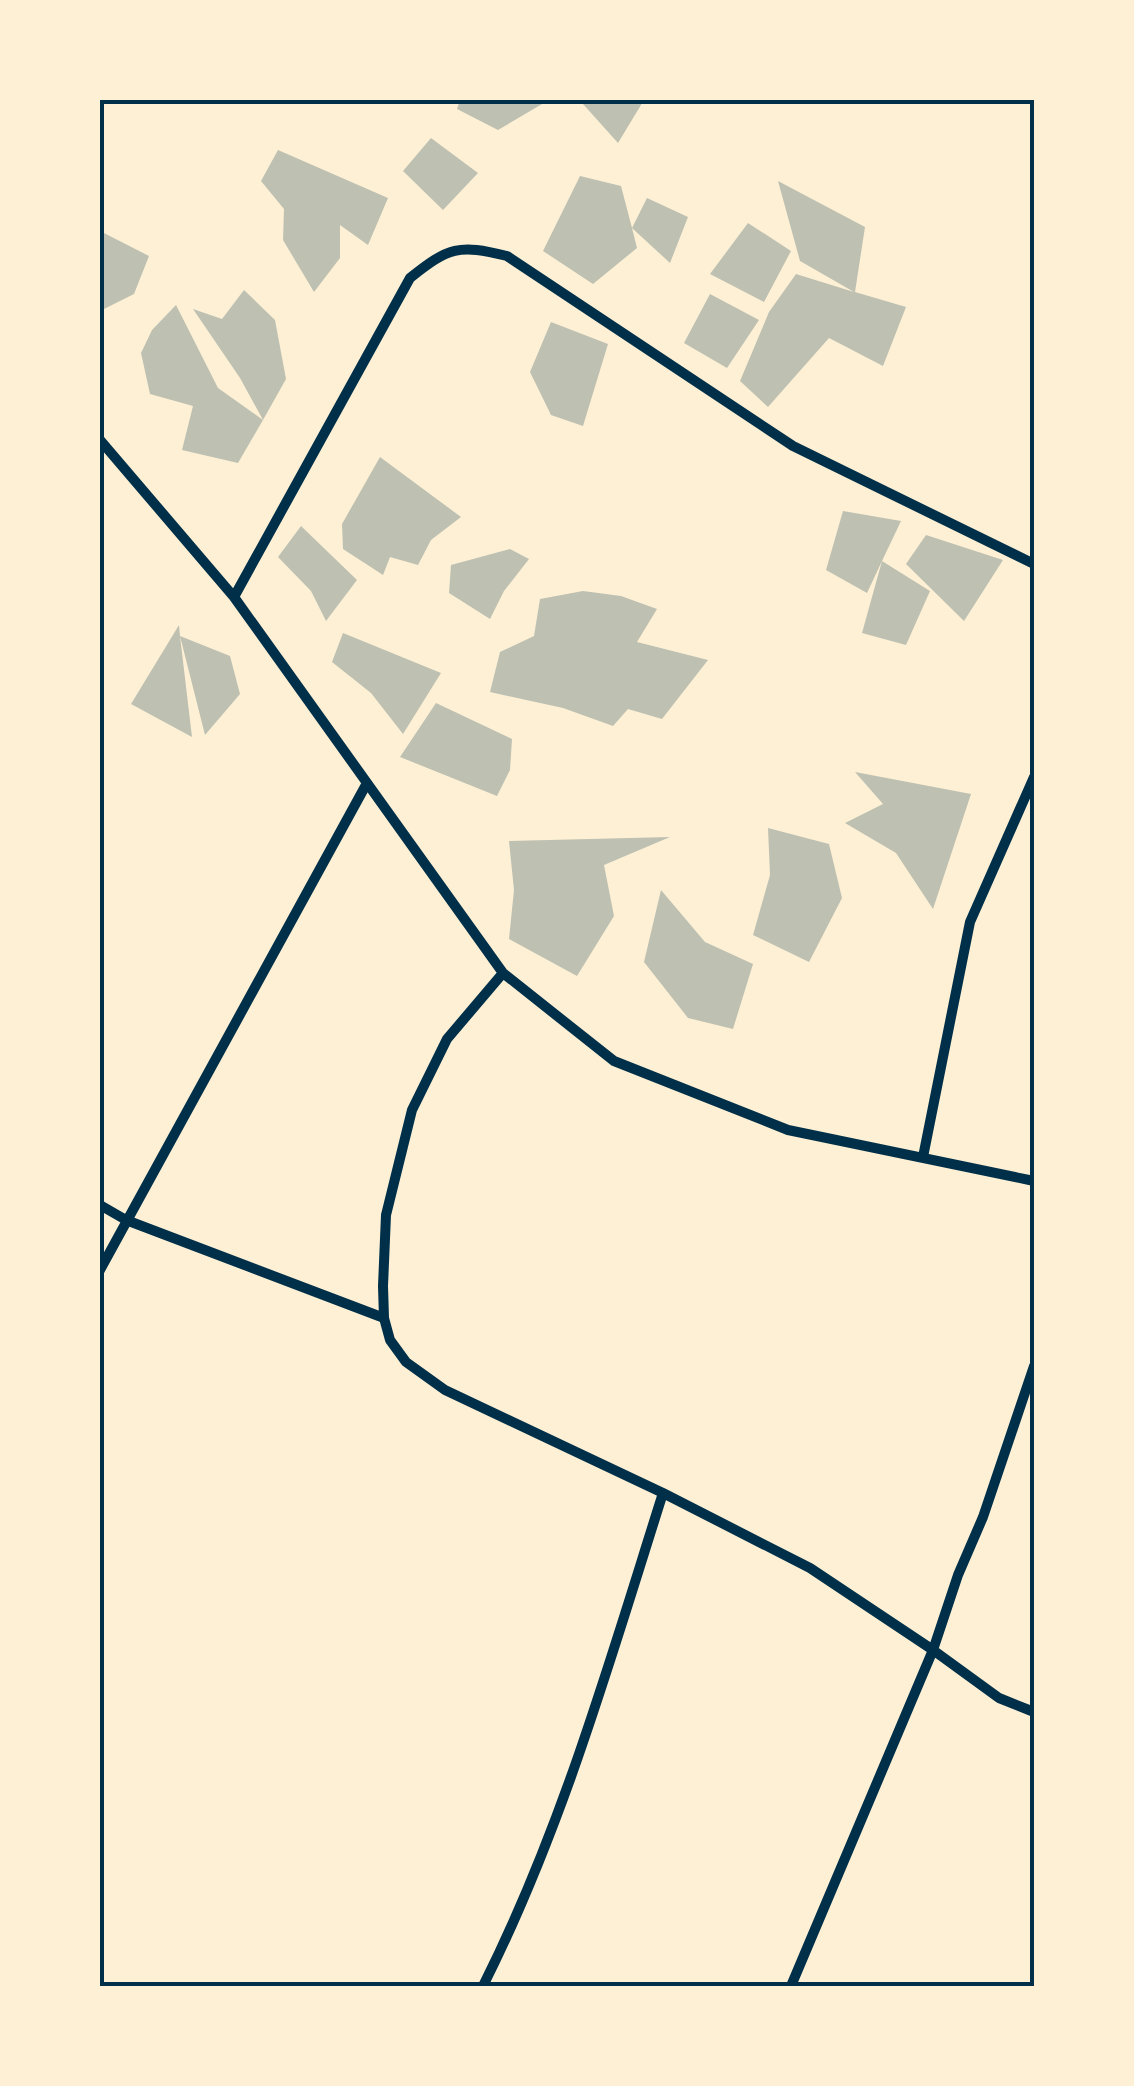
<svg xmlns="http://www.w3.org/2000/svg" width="1134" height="2086" font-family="Signika,sans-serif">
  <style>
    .building { fill: #bec0b2 }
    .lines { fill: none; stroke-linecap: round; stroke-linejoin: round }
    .minor { stroke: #003049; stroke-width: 10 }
    .neatline { fill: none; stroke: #003049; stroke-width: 4 }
  </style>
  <rect width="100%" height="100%" fill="#fdf0d5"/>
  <path class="building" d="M460,100h89l-51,30 -41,-21z
    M583,100h61l-26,43 -35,-39z
    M431,138l47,35 -35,37 -40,-39z
    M278,150l110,48 -20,47 -28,-20v33l-26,34 -31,-52 1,-31 -23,-28z
    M580,176l41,10 11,42 15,-30 41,19 -18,46 -38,-35 5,20 -44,36 -50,-33z
    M778,181l87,46 -10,65 51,15 -23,59 -54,-28 -61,69 -28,-26 29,-69 27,-38 58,18 -54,-31z
    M748,223l43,28 -27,51 -54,-28z
    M100,231l49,25 -15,38 -34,17z
    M244,290l31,30 11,59 -23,41 -23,-42 -47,-69 29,10z
    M710,294l49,26 -32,48 -43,-25z
    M176,305l42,83 45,32 -25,43 -56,-13 11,-44 -43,-12 -9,-41 11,-23z
    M551,322l57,22 -25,82 -32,-11 -21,-43z
    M380,457l81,60 -30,23 -13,25 -28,-8 -7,18 -40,-26 -1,-25z
    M843,511l58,10 -19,40 48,30 -24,54 -44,-12 20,-72 -15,32 -41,-23z
    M301,526l56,54 -31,41 -15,-30 -33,-34z
    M926,535l77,25 -39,61 -58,-57z
    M510,549l19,10 -25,32 -14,28 -41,-26 2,-28z
    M583,591l38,5 36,13 -20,33 71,18 -46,59 -34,-10 -15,17 -50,-18 -73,-16 10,-40 34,-16 6,-37z
    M179,625l1,11 50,20 10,38 -35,41 -25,-99 12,101 -61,-33z
    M343,633l98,40 -38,61 -32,-41 -39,-31z
    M436,703l76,36 -2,31 -13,26 -97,-39z
    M855,772l116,22 -38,115 -37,-56 -51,-30 38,-19z
    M768,828l61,16 13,54 -33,64 -56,-27 17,-60z
    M670,837l-66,28 10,51 -37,60 -68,-37 5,-49 -5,-49z
    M661,890l44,52 48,22 -20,65 -45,-11 -44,-56z"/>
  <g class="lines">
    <path class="minor" d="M100,440l134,157 269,376 111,88 174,69 246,51
      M234,597l176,-319c39,-31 48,-34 97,-22l286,190 241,118
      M503,973l-56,66 -35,71 -26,105 -3,71 1,32 6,22 16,22 39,28 218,103 147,75 123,82 -142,336
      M923,1157l47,-235 64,-145
      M100,1205l26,15 258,98
      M100,1270l267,-487
      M1034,1366l-51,151 -25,58 -25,75 66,48 35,14
      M483,1986c79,-157 127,-326 180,-493"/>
  </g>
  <rect width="1134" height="2086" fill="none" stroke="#fdf0d5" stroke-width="205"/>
  <rect x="102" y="102" width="930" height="1882" class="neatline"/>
</svg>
